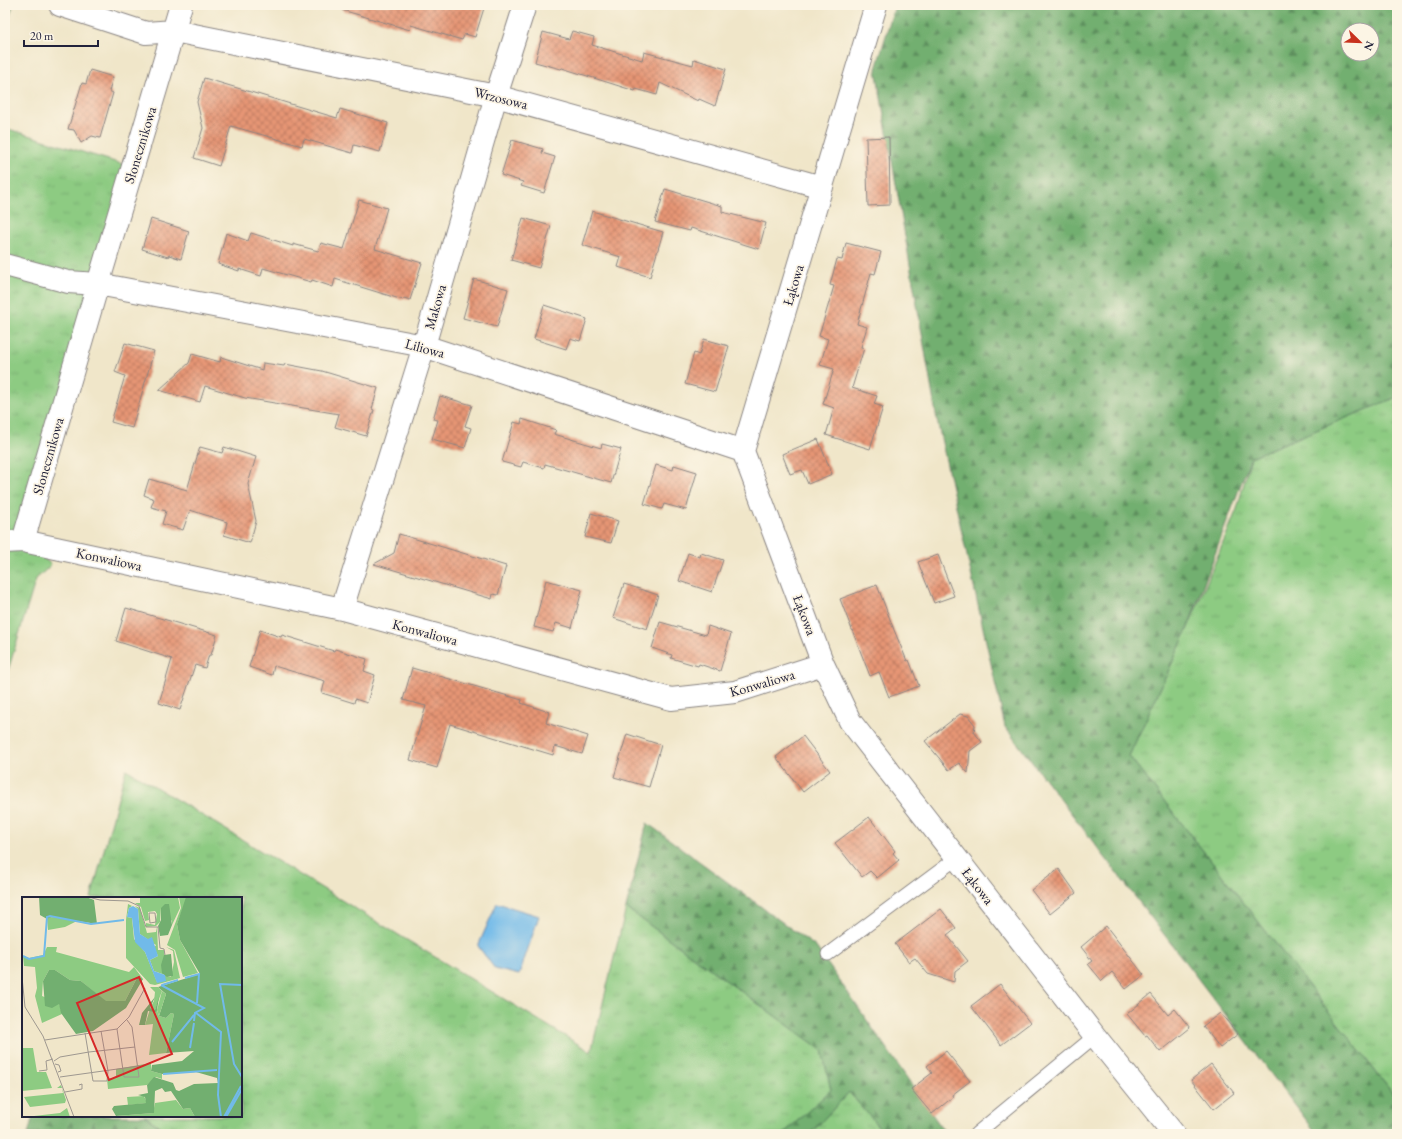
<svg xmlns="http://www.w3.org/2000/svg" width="1402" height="1139" font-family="'EB Garamond',serif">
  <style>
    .grass { fill: url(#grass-tufts); stroke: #58765e }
    .forest { fill: url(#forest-firs); stroke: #4a6856; fill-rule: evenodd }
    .water { fill: #71bae9; stroke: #4a6e92 }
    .building { fill: url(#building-cross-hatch) }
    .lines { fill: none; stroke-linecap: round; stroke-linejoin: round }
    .service-casing { stroke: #898482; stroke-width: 15 }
    .minor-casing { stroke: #898482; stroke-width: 24 }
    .service { stroke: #fff; stroke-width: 13 }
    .minor { stroke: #fff; stroke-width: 22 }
    .labels { text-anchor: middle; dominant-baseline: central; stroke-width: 3.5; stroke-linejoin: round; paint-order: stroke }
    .street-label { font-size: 14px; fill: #22223b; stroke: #fcf5e5 }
    .inset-river { fill: none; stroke: #71bae9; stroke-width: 2 }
    .inset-road { fill: none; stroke: #9e9890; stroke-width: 1 }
    .view { fill: #d62828; fill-opacity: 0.15; stroke: #d62828; stroke-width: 2 }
    .inset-edge { fill: none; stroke: #22223b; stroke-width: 2 }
  </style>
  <defs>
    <pattern id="grass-tufts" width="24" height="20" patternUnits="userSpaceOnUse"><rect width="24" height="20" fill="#8dcb82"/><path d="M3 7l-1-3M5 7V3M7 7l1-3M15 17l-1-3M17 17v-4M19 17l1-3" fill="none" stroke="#79ae71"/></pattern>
    <pattern id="forest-firs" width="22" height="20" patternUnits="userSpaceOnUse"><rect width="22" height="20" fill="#72af70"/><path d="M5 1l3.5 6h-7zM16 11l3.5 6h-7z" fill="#5d8e5d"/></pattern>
    <pattern id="building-cross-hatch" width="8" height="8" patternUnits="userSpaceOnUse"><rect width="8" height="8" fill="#e69574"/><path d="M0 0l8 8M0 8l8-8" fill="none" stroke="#ba7960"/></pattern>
  </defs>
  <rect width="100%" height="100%" fill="#fcf5e5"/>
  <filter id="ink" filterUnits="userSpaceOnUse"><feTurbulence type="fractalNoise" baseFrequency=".025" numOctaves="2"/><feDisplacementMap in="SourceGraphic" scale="8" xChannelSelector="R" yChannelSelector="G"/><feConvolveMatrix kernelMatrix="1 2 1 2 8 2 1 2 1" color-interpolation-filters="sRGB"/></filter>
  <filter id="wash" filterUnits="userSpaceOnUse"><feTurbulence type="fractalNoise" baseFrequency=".012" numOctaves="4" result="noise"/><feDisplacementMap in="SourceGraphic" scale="16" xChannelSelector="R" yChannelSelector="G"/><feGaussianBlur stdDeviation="0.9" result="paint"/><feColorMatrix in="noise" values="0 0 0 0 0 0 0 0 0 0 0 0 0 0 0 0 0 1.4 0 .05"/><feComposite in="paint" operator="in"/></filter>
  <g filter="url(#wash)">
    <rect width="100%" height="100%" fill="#f0e6c9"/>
    <path class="grass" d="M5,5h8l-8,27z
      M5,128l123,38 -109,365 32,34 -15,14 -31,101z
      M1397,397v702l-268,-343 56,-121 52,-126 14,-52z
      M126,769l465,283 35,-144 196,142 9,40 -48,44h-613l-25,-18h96v-218h-150z
      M849,1092l36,42h-75z"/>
    <path class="forest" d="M895,5h502v392l-146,60 -66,178 -56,121 268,343v35h-80l-312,-407 -68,-307 -61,-351zM1348,30h24v24h-24z
      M647,823l169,124 130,187h-61l-36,-42 -39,42h-27l48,-44 -9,-40 -196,-142z
      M33,1116h112l25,18h-142z"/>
    <path class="water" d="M497,903l42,13 -20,59 -24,-6 -17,-23z"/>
    <g id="blocks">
      <path class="building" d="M343,5h142l-10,32 -10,-3 -3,6 -51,-15 -1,5 -68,-20z
        M572,31l22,6 -2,8 50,15 2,-8 49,13 1,-6 32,10 -11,37 -16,-7 -1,2 -38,-18 -3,12 -21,-6 -1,2 -73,-23 -1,1 -26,-7 8,-30 26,7z
        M90,70l23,7 -4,14 4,2 -13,45 -8,-2 -11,7 -7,-13 -6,-1 14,-46 4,1z
        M204,78l133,40 3,-9 48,14 -8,29 -26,-7 -2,8 -48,-14 -2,7 -71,-20 -12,40 -25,-8 9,-30 -6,-26z
        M889,137l1,68 -22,1 -2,-68z
        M512,140l31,9 -1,4 13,4 -11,36 -23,-7 2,-4 -22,-7z
        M665,189l57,17v6l44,11 -7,26 -68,-21 -1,3 -35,-9z
        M359,200l28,8 -12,41 47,14 -12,37 -6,-2 -1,2 -68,-21 -2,8 -21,-7 -1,2 -48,-14 -2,8 -22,-7v2l-21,-7 8,-31 22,8 3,-8 42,13v-2l25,7 3,-8 23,6z
        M592,211l71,21 -13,45 -32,-10 3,-10 -39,-12z
        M523,218l28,8 -12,42 -28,-8z
        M151,219l38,12 -8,28 -12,-4 -1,2 -26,-8z
        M846,243l35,9 -6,22 -4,-1 -14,51 10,3 -6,20 3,1 -12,40 25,8 -3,8 9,3 -13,42 -44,-14 8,-27 -11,-4 11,-35 -14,-4 8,-26 -9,-3 15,-50 -4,-1 7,-26 5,1z
        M474,279l34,10 -11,38 -34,-9z
        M544,305l43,14 -7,22 -10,-3 -4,11 -32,-10z
        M704,339l25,7 -14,46 -30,-8 9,-31 5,2z
        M125,343l29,8 -22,77 -21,-6 14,-46 -10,-4z
        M192,354l28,8 1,-5 41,13 1,-7 21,3 1,-2 37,7 56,17 -6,21 2,1 -8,26 -31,-9 4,-13 -94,-16 -40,-12 -5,16 -41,-12 30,-27z
        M440,396l32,9 -7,21 6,2 -6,20 -33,-9 6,-19 -5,-1z
        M522,419l34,11 -2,4 47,14 1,-4 19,5 -10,34 -66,-19 -1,4 -21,-6 -2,5 -19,-5 12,-40 7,2z
        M818,439l14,35 -24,10 -6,-14 -12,4 -8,-20z
        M200,447l22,6 2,-6 32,10 -8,27 8,37 -6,22 -26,-8 3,-13 -37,-12 -7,20 -21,-6 4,-13 -15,-4 3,-8 -10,-4 5,-16 38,11z
        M656,465l17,5 1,-5 23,7 -11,38 -22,-6 -2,5 -18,-5z
        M591,513l27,8 -7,22 -26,-6z
        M399,534l107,32 -8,29 -5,-1 -1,5 -118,-35 20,-11z
        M688,553l12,4 1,-4 22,7 -11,32 -33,-11z
        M938,555l16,41 -20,7 -16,-41z
        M546,580l36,10 -10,38 -16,-5 -3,9 -19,-5z
        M624,584l34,11 -11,34 -34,-11z
        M877,585l17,45 13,31 2,-1 10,26 -30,11 -10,-25 -9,4 -30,-77z
        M126,608l91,27 -6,20h-2l-4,13 -10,-3 -15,45 -21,-7 13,-44 -56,-18z
        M660,622l46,13 2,-9 23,8 -11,37 -21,-7 -1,2 -27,-8 1,-3 -20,-7z
        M260,630l21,7 1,-2 52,16 1,-2 32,10 -3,12 11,4 -8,28 -12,-4 -1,4 -32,-10 3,-12 -51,-15 -2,9 -23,-8z
        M412,668l110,32 -1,3 28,9 -3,11 42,13 -6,18 -27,-8 -2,9 -103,-31 -13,44 -27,-8 16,-54 -23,-6z
        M960,714l8,2 7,9 -1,7 8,10 -12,9 -2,22 -9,-10 -10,7 -24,-29z
        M627,734l34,11 -12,42 -35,-10z
        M803,736l27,35 -27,21 -27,-35z
        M869,817l26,34 -2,2 6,7 -22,18 -7,-7 -8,6 -27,-34z
        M1059,869l17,24 -26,21 -19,-24z
        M941,909l15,19 -9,7 21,26 -13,10 -1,11 -26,-8 -13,-16 -6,4 -14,-18z
        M1106,926l38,49 -18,14 -14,-17 -10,9 -14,-17 4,-3 -11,-14z
        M1000,984l30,39 -29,22 -30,-39z
        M1151,994l17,21 7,-6 15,19 -30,24 -13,-17 -2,1 -18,-22z
        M1220,1013l18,21 -18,14 -17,-22z
        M946,1051l24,30 -18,14 1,2 -21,17 -21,-25 21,-16 -5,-7z
        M1211,1064l23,29 -20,16 -23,-29z"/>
    </g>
  </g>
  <g filter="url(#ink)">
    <use href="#blocks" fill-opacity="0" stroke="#898482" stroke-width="1"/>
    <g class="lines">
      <defs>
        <path id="service" d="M828,954l129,-96
          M976,1134l119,-98"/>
        <path id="minor" d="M60,5l86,28 28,-2 322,65 326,91
          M876,5l-133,446 80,213 27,57 245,315 79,98
          M5,265l63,17 30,2 326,62 319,105
          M23,541l75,-257 83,-279
          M5,542l18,-1 319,68 329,90 64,-7 88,-28
          M342,609l82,-263 72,-250 29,-91"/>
      </defs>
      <use href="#service" class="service-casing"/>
      <use href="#minor" class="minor-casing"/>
      <use href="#service" class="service"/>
      <use href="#minor" class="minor"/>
    </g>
  </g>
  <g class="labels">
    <g class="street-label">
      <text transform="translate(501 98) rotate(14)">Wrzosowa</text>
      <text transform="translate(140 145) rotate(-73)">Słonecznikowa</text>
      <text transform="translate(793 285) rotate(-73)">Łąkowa</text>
      <text transform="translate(435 307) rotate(-74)">Makowa</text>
      <text transform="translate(425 348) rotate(15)">Liliowa</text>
      <text transform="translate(48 456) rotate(-74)">Słonecznikowa</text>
      <text transform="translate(109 559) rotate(12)">Konwaliowa</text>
      <text transform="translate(805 615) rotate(69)">Łąkowa</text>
      <text transform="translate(425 632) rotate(15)">Konwaliowa</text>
      <text transform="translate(762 683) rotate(-16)">Konwaliowa</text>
      <text transform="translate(978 886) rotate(52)">Łąkowa</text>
    </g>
  </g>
  <g transform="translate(22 897)">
    <rect width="220" height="220" fill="#f0e6c9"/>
    <path d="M118,0h38l2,11 -8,17v-4l-11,-13 -1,14 -4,4 -10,1v-4l9,2 2,-11 -2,-3 -7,1 1,8 -4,1 -4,-14 -6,-4h5zM157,0h7v3l-9,24 3,16 18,33 -15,4 -8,-27 -8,-5 14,-37zM106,7l4,2 -3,2 -2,9 5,1 2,21 11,13 12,30h4l4,-7 -11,-4 -4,-11 8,-4 -4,-8 2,-3 -16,-11 -2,-25 -3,-3 5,2 7,25 9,-1 1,-5 1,23h6l3,27h4l3,-15 -1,-11 -7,-4 8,3 6,28 -25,7 -5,-1 -24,-26v-38zM28,20l18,2 9,2 -12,6 -17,3 -1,-11zM25,50h10l-1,5 73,20 5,-5 9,12 -5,-3 -13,25h-20l-24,-20 -11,-1 -15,-10h-6l-6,11 -1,15 17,7 3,11 -20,9 -7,-27 2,-8 -2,-21 -11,-1 -1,-10 6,2 14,-3zM128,90h8l4,4 -7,19 -5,-2 4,-7 1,-9zM128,112l7,1 2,6 7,2 5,-5 3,1 -8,39 -17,2 4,-31 -8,1zM0,151h11l4,24h9l6,16 -30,3zM129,166v8l11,3v5l-6,-2 -9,8 -39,4 -1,-10 9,-1v-9zM39,188l5,15 -1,3 -35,4 -6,-10 39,-4 -1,-5h-5zM122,199l3,7 -19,2 -1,-8zM154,203l7,9 7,-1 5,9 -79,-1 37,-3 2,-10zM45,211l3,9 -36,-1 26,-3z" fill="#8dcb82"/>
    <path d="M17,0h47l8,3 3,24 -46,-7 -4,2 -7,-4zM164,0h56v220h-47l-5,-9 -7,1 -12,-18 -6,1 -3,-4 -7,3 -1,22 -38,3 -4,-7 2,-3 32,-3 -1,-6 -7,-2 10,-2 -1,-8 7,-8 19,6 3,7 3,1 15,-7 24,-1 -1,-5 -21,-6 -34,2 -11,-3 1,-6 30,-4 12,-10 -28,2 8,-39 -3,-1 -5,5 -7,-2 7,-22 -8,-7 42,-13 -20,-34 -3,-16zM143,7h4l3,21 -4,10 -8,1 -2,-10 3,-6v-12zM149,57l2,22 -6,1 -5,-4 -1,-8 3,-10zM27,73h6l15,10 11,1 25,20h19l13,-25 5,3 -17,29 -33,23 -17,3 -15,-21 -2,-9 -7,4 -7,-2 -2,-25zM133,100l-5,11 5,2 4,-13 -2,13 -1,2 -8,-1 -3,14h-6l3,-12z" fill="#72af70"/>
    <path d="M140,94l4,3 -7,22 -2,-6z" fill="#8dcb82"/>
    <path d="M111,9l5,3 2,25 8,5 4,-2 6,19 -8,4 4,11 11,4 1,6 -9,2 -12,-31 -10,-10 -3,-24 -5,-1 2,-9z" fill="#71bae9"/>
    <path class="inset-river" d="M1,59l6,3 15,-3 3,-39 3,-1 41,8 33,-4M163,81l14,-4 -2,29M139,88l43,23 -9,5 -1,8M140,88l16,-5M220,88l-22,-1 14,80 8,13M174,116l25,19 -3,63 3,22M150,145l22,-27M168,151l4,-25M141,177l54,-4M202,220l17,-31M204,220l16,-28"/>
    <path class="inset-road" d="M66,0l12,3 28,1 11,5 7,21h12l2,21 4,1 1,6M127,16h6l1,9 -6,1zM0,80l3,30 18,29 31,81M95,132l7,48h15l-7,-50 -5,-7M63,136l8,48h14l1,-10 -7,-40M23,143l72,-11 12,-12 16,-29M32,164l6,-4 29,-5 46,-5M33,167l4,1 2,6 -3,1M17,174l8,-1 -1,-9 7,-2M38,180l79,-11M43,195l17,-3v-5l-3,1"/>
    <path class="view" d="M117,80l33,77 -63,26 -32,-77z"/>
    <rect width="220" height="220" class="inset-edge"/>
  </g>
  <rect width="1402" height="1139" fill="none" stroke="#fcf5e5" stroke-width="20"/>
  <g transform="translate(1360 42) rotate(113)"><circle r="19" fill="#fcf5e5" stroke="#a5a1a1"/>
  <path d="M0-3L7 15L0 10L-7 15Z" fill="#c8321e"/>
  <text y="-6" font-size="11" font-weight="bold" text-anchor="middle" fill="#22223b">N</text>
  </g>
  <path d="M24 40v6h74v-6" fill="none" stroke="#22223b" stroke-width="2"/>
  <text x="30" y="40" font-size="12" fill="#22223b" stroke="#fcf5e5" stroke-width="3" paint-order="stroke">20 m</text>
</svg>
